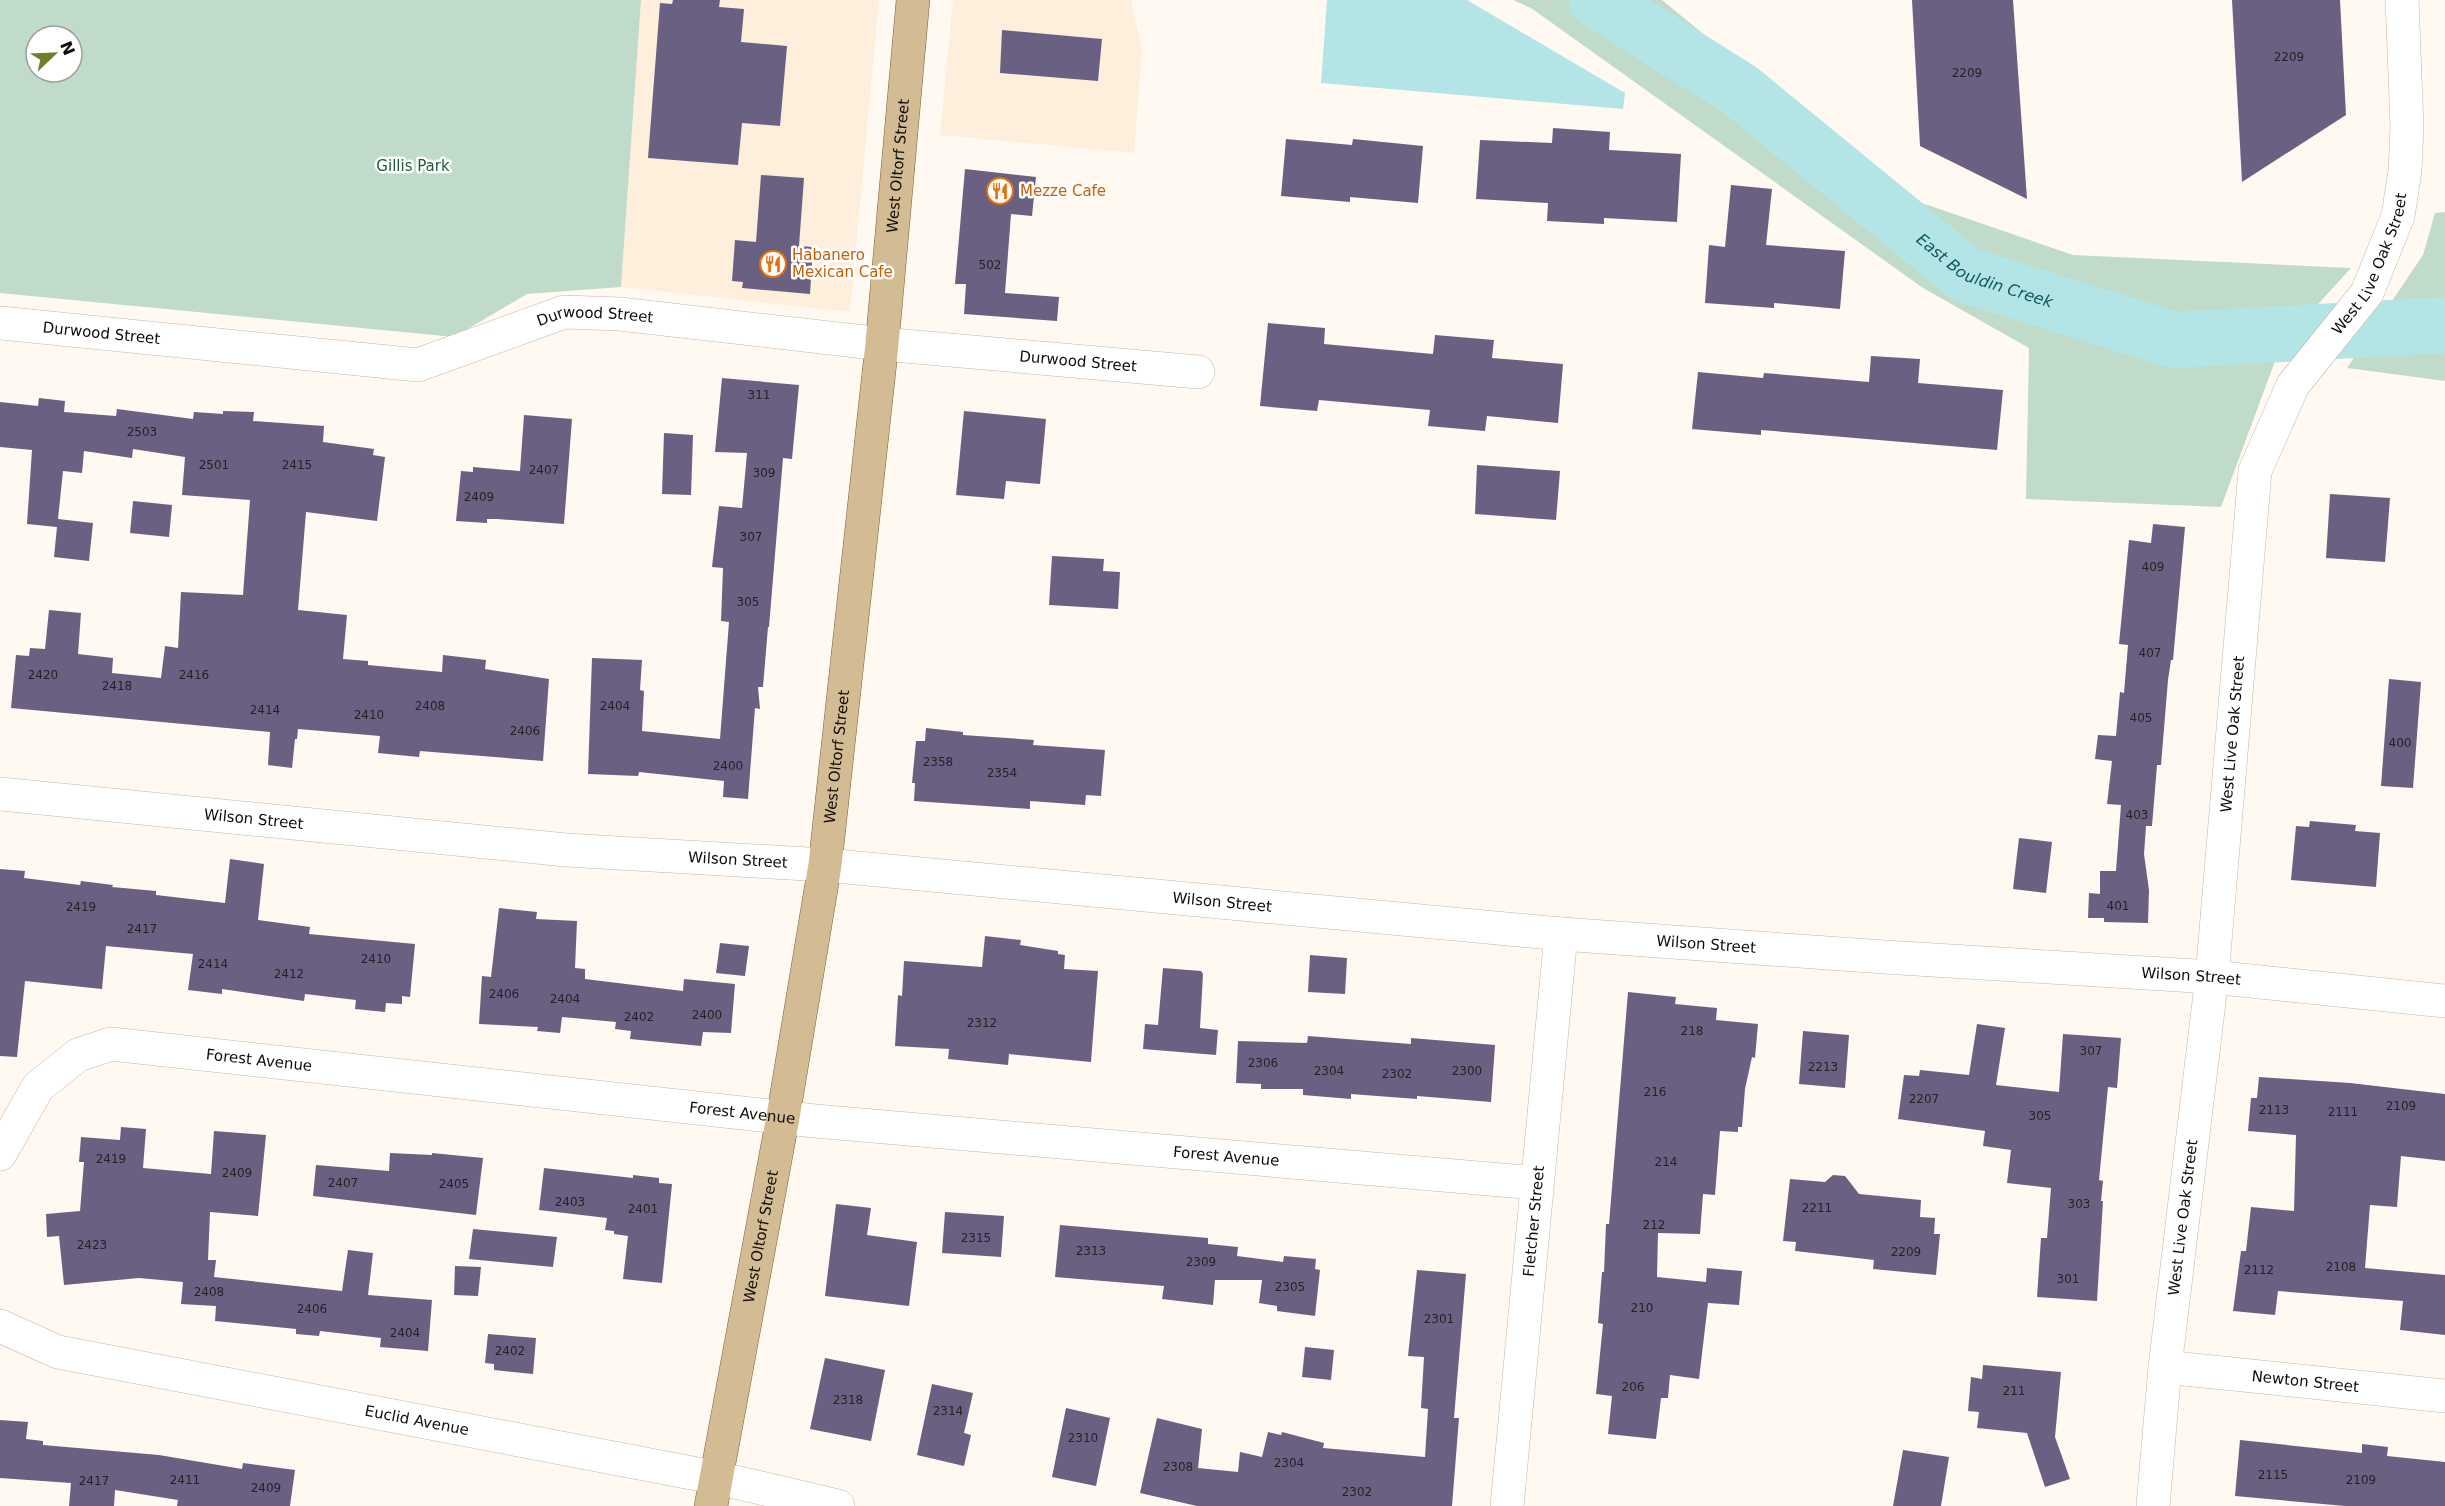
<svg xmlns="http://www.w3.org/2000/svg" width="2445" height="1506" font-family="'DejaVu Sans',sans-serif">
  <rect width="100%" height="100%" fill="#fff9f2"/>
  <g fill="#feefdd">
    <polygon points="641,0 879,0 850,312 621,287"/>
    <polygon points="953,0 1131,0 1142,49 1134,153 940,135"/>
  </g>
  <g fill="#c0dbca" fill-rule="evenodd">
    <path d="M 0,0 L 641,0 L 621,287 L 527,294 L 454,337 L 0,293 ZM 36,36 L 72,36 L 72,72 L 36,72 Z"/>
    <polygon points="1513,0 1662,0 1861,163 1919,202 2073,255 2351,268 2281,345 2221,507 2026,499 2029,348 1923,288 1531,8"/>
    <polygon points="2445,212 2445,381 2347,368 2423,255 2435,213"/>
  </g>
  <polygon fill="#b3e5e7" points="1327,0 1467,0 1625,93 1623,109 1321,83"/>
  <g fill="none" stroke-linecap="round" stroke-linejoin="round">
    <path stroke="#b3e5e7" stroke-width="56" id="s1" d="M 1597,0 L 1740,90 L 1966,275 L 2174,340 L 2445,325"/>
  </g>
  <g fill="#6a6182">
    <polygon points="673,0 720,0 719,7 744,9 741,42 787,46 780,126 742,123 738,165 648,158 660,3 672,4"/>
    <polygon points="1912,0 2013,0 2027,199 1920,146"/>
    <polygon points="2232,0 2340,0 2346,115 2242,182"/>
    <polygon points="1002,30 1102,39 1098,81 1000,73"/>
    <polygon points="1553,128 1610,132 1609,150 1681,154 1677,222 1604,218 1604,224 1547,221 1548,203 1476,199 1480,140 1552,143"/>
    <polygon points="1286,139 1352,145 1353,139 1423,146 1418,203 1350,197 1350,202 1281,196"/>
    <polygon points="965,169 1036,177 1032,216 1011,214 1005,293 1059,297 1057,321 964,314 966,284 955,284"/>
    <polygon points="761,175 804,178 799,246 813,247 810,294 742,288 743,282 732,281 735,240 756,242"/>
    <polygon points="1731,185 1772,189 1766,245 1845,251 1840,309 1774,303 1774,308 1705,303 1709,245 1725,247"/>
    <polygon points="1268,323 1325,328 1324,344 1433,354 1435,335 1494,340 1492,358 1563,364 1558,423 1487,416 1485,431 1428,426 1430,410 1319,400 1317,411 1260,406"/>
    <polygon points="1871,356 1920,359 1918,383 2003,390 1997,450 1761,430 1761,435 1692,429 1698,372 1763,378 1764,373 1869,382"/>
    <polygon points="722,378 799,385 792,459 783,458 769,627 768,627 763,687 758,687 760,709 755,708 748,799 723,797 724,781 639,772 638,776 588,774 592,658 642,660 640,690 644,691 642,731 720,739 729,622 721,621 723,568 712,567 719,506 742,508 747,453 715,452"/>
    <polygon points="39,398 65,401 64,412 116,416 117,409 193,419 194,412 223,414 223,411 254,412 253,421 324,426 323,442 374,449 373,455 385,457 377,521 306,512 298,610 347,615 343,659 368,661 368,665 442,672 443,655 486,660 485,669 549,679 543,761 420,751 419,757 378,753 380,736 298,729 297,739 295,739 292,768 268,765 270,732 11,708 16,655 29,656 30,648 45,649 49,610 81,613 78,654 113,658 112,673 161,678 165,646 178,648 181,592 243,595 250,500 182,495 185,457 133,449 132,458 84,451 82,473 63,471 58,519 93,523 89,561 54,557 57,527 27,524 32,450 0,447 0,402 38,406"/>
    <polygon points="964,411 1046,419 1040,484 1006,481 1004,499 956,495"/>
    <polygon points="524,415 572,419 564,524 497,519 487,519 487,523 456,521 461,471 473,472 473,467 520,471"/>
    <polygon points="664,433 693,435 691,495 662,494"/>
    <polygon points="1477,465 1560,471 1556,520 1475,514"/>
    <polygon points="2330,494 2390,498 2385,562 2326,558"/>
    <polygon points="133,501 172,505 169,537 130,533"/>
    <polygon points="2153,524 2185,527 2173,660 2171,660 2168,680 2161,765 2157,765 2152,826 2146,826 2144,854 2149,890 2148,923 2104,922 2104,918 2088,918 2089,893 2100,894 2100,871 2116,871 2121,805 2107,804 2112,761 2095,759 2098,735 2116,736 2120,692 2124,693 2128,645 2119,644 2129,540 2151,543"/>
    <polygon points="1052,556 1104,559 1103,571 1120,572 1118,609 1049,605"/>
    <polygon points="2389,679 2421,682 2413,788 2381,786"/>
    <polygon points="926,728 963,732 963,735 1034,740 1033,745 1105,750 1101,796 1086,795 1085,805 1030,801 1030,809 914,801 915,783 912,783 916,741 925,741"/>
    <polygon points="2310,821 2356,825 2355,831 2380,833 2376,887 2291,880 2296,826 2309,827"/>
    <polygon points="2019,838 2052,842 2046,893 2013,889"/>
    <polygon points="230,859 264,864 258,920 310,927 309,934 415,944 410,997 402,996 402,1004 386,1003 385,1012 355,1009 356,1000 305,994 304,1001 222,989 222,994 188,990 193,954 106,946 102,989 25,981 17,1057 0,1056 0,869 25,871 24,878 80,885 81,881 113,885 112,887 156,891 156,895 225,903"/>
    <polygon points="499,908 537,912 536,919 577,921 575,968 585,969 585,979 683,991 684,979 735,984 731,1033 703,1032 701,1046 630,1039 631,1031 615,1029 616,1022 562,1017 560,1033 537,1031 538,1027 479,1024 482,976 491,977"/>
    <polygon points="985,936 1021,940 1020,945 1058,951 1058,954 1065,955 1064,969 1098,971 1091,1062 1009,1054 1008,1065 948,1059 949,1049 895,1046 898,995 902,996 904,961 982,967"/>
    <polygon points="720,943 749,946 745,976 716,973"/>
    <polygon points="1310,955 1347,958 1345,994 1308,992"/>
    <polygon points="1163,968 1201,971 1203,974 1200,1028 1218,1030 1216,1055 1143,1049 1145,1024 1158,1025"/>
    <polygon points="1628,992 1676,997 1675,1004 1717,1008 1716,1020 1758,1024 1755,1058 1752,1057 1745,1089 1742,1127 1738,1127 1738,1132 1720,1131 1715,1195 1703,1194 1700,1234 1658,1233 1657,1277 1706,1282 1707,1268 1742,1271 1739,1305 1708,1303 1699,1379 1670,1375 1668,1398 1661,1398 1656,1439 1608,1434 1612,1396 1596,1394 1603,1324 1598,1323 1602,1272 1604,1272 1606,1224 1609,1224"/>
    <polygon points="1977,1024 2005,1028 1996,1085 2059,1092 2063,1034 2121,1038 2117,1088 2108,1087 2099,1180 2103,1181 2101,1201 2103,1201 2097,1301 2037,1297 2041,1238 2047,1238 2051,1188 2007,1183 2011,1150 1983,1146 1985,1131 1898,1119 1904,1075 1919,1076 1920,1070 1969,1075"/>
    <polygon points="1803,1031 1849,1035 1845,1088 1799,1084"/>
    <polygon points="1308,1036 1411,1044 1411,1038 1495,1045 1491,1102 1417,1096 1417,1099 1351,1094 1351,1099 1303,1095 1303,1089 1261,1089 1261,1084 1236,1083 1238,1041 1307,1043"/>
    <polygon points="2259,1077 2350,1083 2445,1094 2445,1161 2401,1156 2397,1207 2370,1205 2365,1268 2445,1275 2445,1335 2400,1330 2403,1301 2278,1291 2275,1315 2233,1311 2241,1251 2246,1251 2251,1207 2294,1211 2296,1135 2248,1131 2251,1098 2257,1098"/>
    <polygon points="121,1127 146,1129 143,1168 211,1174 214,1131 266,1135 258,1216 210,1212 208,1260 216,1260 214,1277 342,1291 348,1250 373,1253 368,1295 432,1300 428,1351 380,1347 381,1338 320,1331 319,1336 296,1334 296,1329 215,1321 216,1306 181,1304 183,1282 139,1278 64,1285 59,1236 47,1237 46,1214 80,1211 84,1162 79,1162 81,1137 120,1140"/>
    <polygon points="390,1153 432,1155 432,1153 483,1158 476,1215 313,1196 316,1165 389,1171"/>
    <polygon points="544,1168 633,1178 633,1175 659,1178 659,1183 672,1184 662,1283 623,1279 628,1236 614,1234 614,1231 605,1230 607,1218 539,1210"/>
    <polygon points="1833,1175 1845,1176 1859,1194 1921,1200 1920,1217 1935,1218 1934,1234 1940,1234 1936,1275 1873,1269 1874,1260 1795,1251 1796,1242 1783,1241 1790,1179 1825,1182"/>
    <polygon points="836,1204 871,1208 867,1235 917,1242 909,1306 825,1296"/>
    <polygon points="945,1212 1004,1216 1001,1257 942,1253"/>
    <polygon points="1060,1225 1208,1238 1208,1244 1238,1247 1237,1256 1283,1262 1284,1256 1316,1259 1315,1269 1320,1270 1315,1316 1277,1311 1277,1306 1259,1303 1262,1280 1215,1280 1213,1305 1162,1299 1164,1286 1055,1277"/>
    <polygon points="473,1229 557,1237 553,1267 469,1259"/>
    <polygon points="455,1266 481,1267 478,1296 454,1295"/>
    <polygon points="1417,1270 1466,1274 1454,1418 1459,1418 1452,1506 1197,1506 1140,1493 1157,1418 1202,1429 1198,1468 1238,1472 1240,1452 1262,1457 1268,1432 1281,1435 1282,1432 1324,1443 1323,1448 1425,1457 1428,1409 1421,1408 1424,1357 1408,1356"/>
    <polygon points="488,1334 536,1338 533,1374 494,1370 494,1364 485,1363"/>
    <polygon points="1305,1347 1334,1350 1331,1380 1302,1377"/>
    <polygon points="825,1358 885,1370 871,1441 810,1429"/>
    <polygon points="1983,1365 2061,1372 2055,1437 2070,1479 2045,1487 2027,1433 1977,1428 1979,1412 1968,1411 1971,1377 1982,1379"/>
    <polygon points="932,1384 973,1393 964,1433 971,1435 964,1466 917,1455"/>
    <polygon points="1066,1408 1110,1418 1096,1486 1052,1477"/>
    <polygon points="0,1420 28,1422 26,1439 43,1441 43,1445 159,1455 242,1469 243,1463 295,1470 290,1506 177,1506 178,1500 115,1490 114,1506 69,1506 71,1483 0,1478"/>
    <polygon points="2240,1440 2362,1453 2362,1444 2388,1447 2387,1456 2445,1462 2445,1506 2345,1506 2235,1496"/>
    <polygon points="1903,1450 1949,1457 1941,1506 1893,1506"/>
  </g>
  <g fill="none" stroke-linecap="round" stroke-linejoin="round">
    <defs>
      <g id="minor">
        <path id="s2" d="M 0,323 L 418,365 L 564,312 L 620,314 L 882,344 L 1198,372"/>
        <path id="s3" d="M 0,794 L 566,850 L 825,865 L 1561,934 L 1884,957 L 2212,977 L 2445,1001"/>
        <path id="s4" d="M 0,1154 L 38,1087 L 78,1055 L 111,1044 L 815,1121 L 1536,1183"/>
        <path id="s5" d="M 0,1326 L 58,1352 L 718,1478 L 838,1506"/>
        <path id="s6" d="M 2165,1367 L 2445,1396"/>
        <path id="s7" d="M 1507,1506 L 1561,934"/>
        <path id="s8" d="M 2153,1506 L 2165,1367 L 2212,977 L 2255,471 L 2293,385 L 2367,293 L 2398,216 L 2405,171 L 2407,127 L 2402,0"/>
      </g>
      <g id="major">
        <path id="s9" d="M 711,1506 L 783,1117 L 825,865 L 882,344 L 913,0"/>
      </g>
    </defs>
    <use href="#minor" stroke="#c3b6a6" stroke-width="34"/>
    <use href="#major" stroke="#7b6034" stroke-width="34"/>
    <use href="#minor" stroke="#fff" stroke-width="33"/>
    <use href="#major" stroke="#d3bb94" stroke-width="33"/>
  </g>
  <defs>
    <symbol id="restaurant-ring" viewBox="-11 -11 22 22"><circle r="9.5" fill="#fff" stroke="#e8710a" stroke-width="1.5"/><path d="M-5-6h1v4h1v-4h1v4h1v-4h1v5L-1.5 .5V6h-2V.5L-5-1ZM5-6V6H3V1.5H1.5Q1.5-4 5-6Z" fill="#e8710a"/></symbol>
  </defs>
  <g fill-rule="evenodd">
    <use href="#restaurant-ring" x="985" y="176" width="30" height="30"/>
    <use href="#restaurant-ring" x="758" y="249" width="30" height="30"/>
  </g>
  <g text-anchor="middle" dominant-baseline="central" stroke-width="5" stroke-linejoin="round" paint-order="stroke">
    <g font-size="12" fill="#262126">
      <text x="2289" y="57">2209</text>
      <text x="1967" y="73">2209</text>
      <text x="990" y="265">502</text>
      <text x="759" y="395">311</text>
      <text x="142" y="432">2503</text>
      <text x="214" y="465">2501</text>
      <text x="297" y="465">2415</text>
      <text x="544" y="470">2407</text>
      <text x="764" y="473">309</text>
      <text x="479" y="497">2409</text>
      <text x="751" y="537">307</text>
      <text x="2153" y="567">409</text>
      <text x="748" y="602">305</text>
      <text x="2150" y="653">407</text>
      <text x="43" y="675">2420</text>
      <text x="194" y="675">2416</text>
      <text x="117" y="686">2418</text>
      <text x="430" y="706">2408</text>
      <text x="615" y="706">2404</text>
      <text x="265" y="710">2414</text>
      <text x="369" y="715">2410</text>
      <text x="2141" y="718">405</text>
      <text x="525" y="731">2406</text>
      <text x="2400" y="743">400</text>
      <text x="938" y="762">2358</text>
      <text x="728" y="766">2400</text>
      <text x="1002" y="773">2354</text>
      <text x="2137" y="815">403</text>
      <text x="2118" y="906">401</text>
      <text x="81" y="907">2419</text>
      <text x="142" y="929">2417</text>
      <text x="376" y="959">2410</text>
      <text x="213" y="964">2414</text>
      <text x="289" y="974">2412</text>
      <text x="504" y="994">2406</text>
      <text x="565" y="999">2404</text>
      <text x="707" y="1015">2400</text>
      <text x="639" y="1017">2402</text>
      <text x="982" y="1023">2312</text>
      <text x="1692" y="1031">218</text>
      <text x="2091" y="1051">307</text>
      <text x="1263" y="1063">2306</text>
      <text x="1823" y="1067">2213</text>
      <text x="1329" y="1071">2304</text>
      <text x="1467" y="1071">2300</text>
      <text x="1397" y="1074">2302</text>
      <text x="1655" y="1092">216</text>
      <text x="1924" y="1099">2207</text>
      <text x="2401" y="1106">2109</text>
      <text x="2274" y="1110">2113</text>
      <text x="2343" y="1112">2111</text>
      <text x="2040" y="1116">305</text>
      <text x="111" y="1159">2419</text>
      <text x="1666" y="1162">214</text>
      <text x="237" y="1173">2409</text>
      <text x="343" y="1183">2407</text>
      <text x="454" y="1184">2405</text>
      <text x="570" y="1202">2403</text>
      <text x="2079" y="1204">303</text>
      <text x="1817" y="1208">2211</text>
      <text x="643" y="1209">2401</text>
      <text x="1654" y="1225">212</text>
      <text x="976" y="1238">2315</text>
      <text x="92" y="1245">2423</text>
      <text x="1091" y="1251">2313</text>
      <text x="1906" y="1252">2209</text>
      <text x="1201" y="1262">2309</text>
      <text x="2341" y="1267">2108</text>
      <text x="2259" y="1270">2112</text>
      <text x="2068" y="1279">301</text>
      <text x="1290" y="1287">2305</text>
      <text x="209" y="1292">2408</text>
      <text x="1642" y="1308">210</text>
      <text x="312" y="1309">2406</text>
      <text x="1439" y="1319">2301</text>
      <text x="405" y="1333">2404</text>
      <text x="510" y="1351">2402</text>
      <text x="1633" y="1387">206</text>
      <text x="2014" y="1391">211</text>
      <text x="848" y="1400">2318</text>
      <text x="948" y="1411">2314</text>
      <text x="1083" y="1438">2310</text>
      <text x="1289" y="1463">2304</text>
      <text x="1178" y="1467">2308</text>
      <text x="2273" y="1475">2115</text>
      <text x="185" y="1480">2411</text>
      <text x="2361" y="1480">2109</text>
      <text x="94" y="1481">2417</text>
      <text x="266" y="1488">2409</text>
      <text x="1357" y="1492">2302</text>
    </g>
    <g font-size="15" fill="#1a593a" stroke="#fff">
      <text x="413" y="166">Gillis Park</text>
    </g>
    <g font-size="15" fill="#100c07" stroke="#fff">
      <text stroke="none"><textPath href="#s9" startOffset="1354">West Oltorf Street</textPath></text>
      <text stroke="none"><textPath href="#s8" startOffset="1280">West Live Oak Street</textPath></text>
      <text stroke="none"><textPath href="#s2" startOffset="606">Durwood Street</textPath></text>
      <text stroke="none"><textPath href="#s2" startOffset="102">Durwood Street</textPath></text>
      <text stroke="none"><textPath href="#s2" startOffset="1092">Durwood Street</textPath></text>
      <text stroke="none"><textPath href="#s8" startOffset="776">West Live Oak Street</textPath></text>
      <text stroke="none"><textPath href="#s9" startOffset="760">West Oltorf Street</textPath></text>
      <text stroke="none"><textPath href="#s3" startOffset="255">Wilson Street</textPath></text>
      <text stroke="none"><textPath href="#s3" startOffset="741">Wilson Street</textPath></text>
      <text stroke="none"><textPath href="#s3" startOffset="1227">Wilson Street</textPath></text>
      <text stroke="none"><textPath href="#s3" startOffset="1713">Wilson Street</textPath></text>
      <text stroke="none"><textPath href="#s3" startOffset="2199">Wilson Street</textPath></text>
      <text stroke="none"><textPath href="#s4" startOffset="312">Forest Avenue</textPath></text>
      <text stroke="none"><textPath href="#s4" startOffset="798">Forest Avenue</textPath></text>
      <text stroke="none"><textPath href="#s4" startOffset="1284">Forest Avenue</textPath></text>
      <text stroke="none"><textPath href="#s8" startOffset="290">West Live Oak Street</textPath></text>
      <text stroke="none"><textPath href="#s7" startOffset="286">Fletcher Street</textPath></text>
      <text stroke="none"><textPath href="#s9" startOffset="274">West Oltorf Street</textPath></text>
      <text stroke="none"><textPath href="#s6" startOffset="141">Newton Street</textPath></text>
      <text stroke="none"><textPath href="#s5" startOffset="429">Euclid Avenue</textPath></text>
    </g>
    <g font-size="15" fill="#c56008" stroke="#fff" text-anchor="start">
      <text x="1020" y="191">Mezze Cafe</text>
      <text x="792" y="255">Habanero<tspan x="792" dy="17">Mexican Cafe</tspan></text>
    </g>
    <g font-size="16" font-style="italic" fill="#10575a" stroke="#fff">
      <text stroke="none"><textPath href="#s1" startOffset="476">East Bouldin Creek</textPath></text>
    </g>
  </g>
  <g transform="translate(54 54) rotate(67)"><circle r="28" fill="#ffffff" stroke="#9f9e9c" stroke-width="1.5"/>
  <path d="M0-4.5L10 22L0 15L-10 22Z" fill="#6d7e2d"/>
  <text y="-9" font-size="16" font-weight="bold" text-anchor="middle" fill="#100c07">N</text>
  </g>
</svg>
